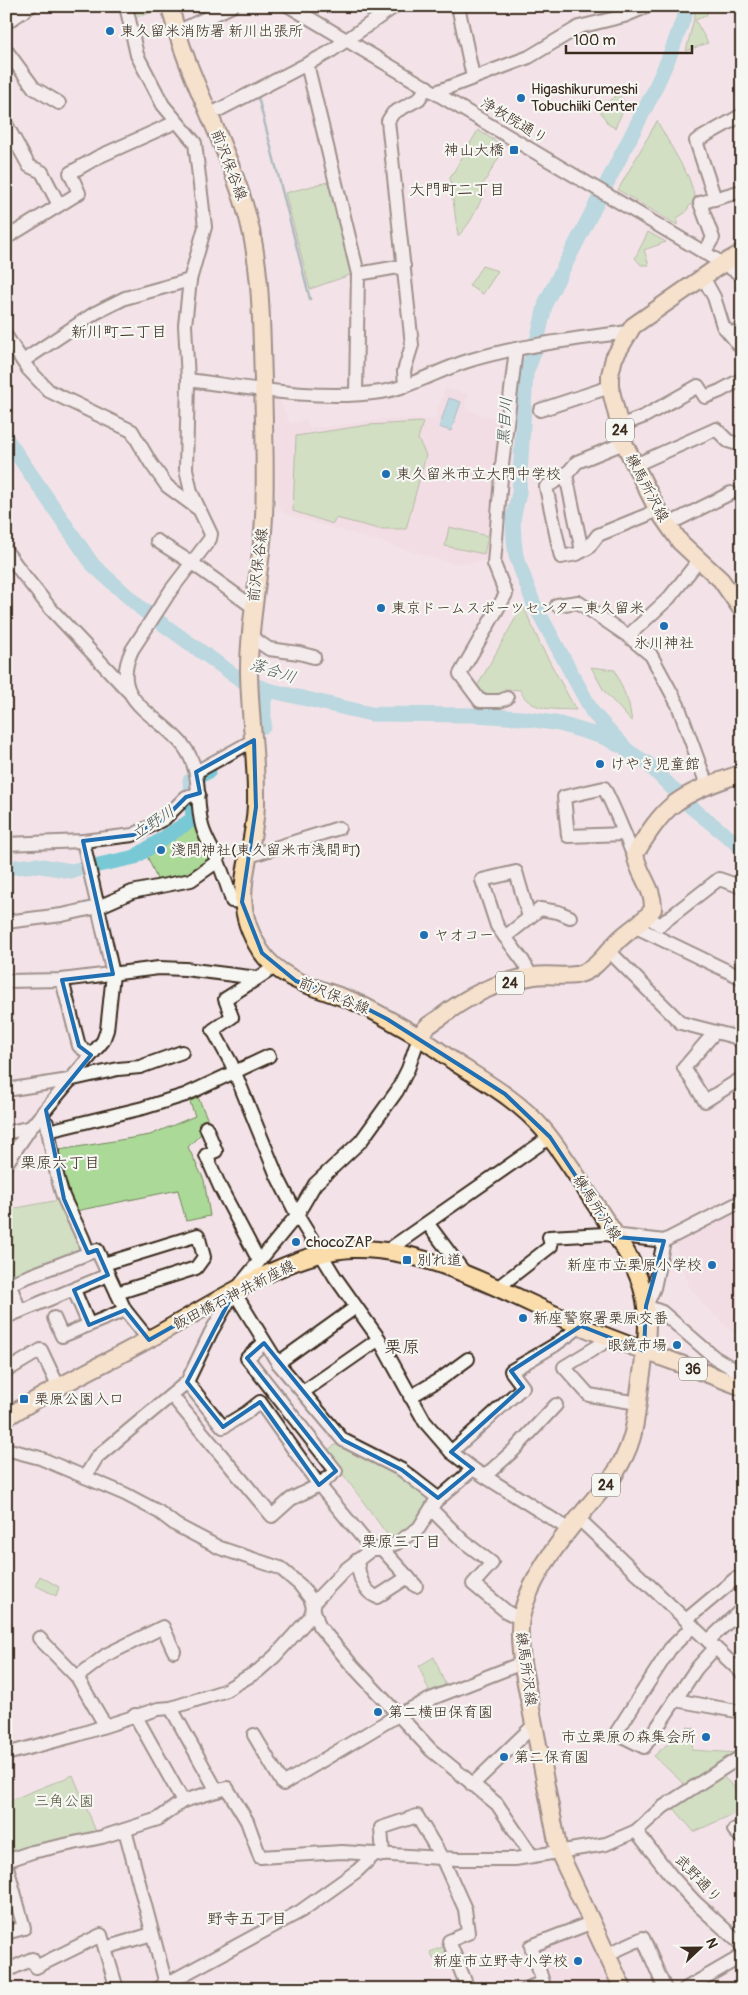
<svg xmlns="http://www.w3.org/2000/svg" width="748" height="1995" font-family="Pangolin,'Klee One',sans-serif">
  <rect width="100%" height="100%" fill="#f3e3e8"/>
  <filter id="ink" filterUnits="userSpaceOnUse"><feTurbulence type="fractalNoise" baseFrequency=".02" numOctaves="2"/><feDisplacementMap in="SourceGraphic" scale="10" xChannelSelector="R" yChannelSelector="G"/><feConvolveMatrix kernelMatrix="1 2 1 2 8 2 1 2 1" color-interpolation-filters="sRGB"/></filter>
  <g filter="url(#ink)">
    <g fill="#f1d6e1">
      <polygon points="445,388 469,394 465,409 500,419 489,560 469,564 451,563 284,514 277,506 275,398 279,398 290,423 306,419 309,427 323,427 382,419 434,419"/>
      <polygon points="742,1208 742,1329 734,1334 702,1304 689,1286 674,1243"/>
      <polygon points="594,1923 623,1989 529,1989 547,1976 547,1968 538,1944"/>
    </g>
    <g fill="#abd998" stroke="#73825b">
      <polygon points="132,6 163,6 163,9 133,18"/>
      <polygon points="697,6 709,6 706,16 695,20 708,43 686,51"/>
      <polygon points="618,94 626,104 615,128 608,124 599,109"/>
      <polygon points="657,121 689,178 697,203 690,205 685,213 677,218 677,225 618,190"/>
      <path d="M 478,130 L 505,147 L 481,188 L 485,192 C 477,208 471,224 458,236 L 450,178 Z"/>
      <polygon points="335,180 356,273 310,289 285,193"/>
      <polygon points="648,232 666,242 644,250 649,265 641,265 635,258"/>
      <polygon points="482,266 498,271 483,294 469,286"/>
      <polygon points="423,422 418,439 426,455 406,529 379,529 336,518 333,524 293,511 296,436 368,425"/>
      <polygon points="449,527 488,536 484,554 445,546"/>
      <path d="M 523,605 L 540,644 L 576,710 C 556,709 529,712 520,690 L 504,689 L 498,697 L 481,697 L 475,690 Z"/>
      <polygon points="591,667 615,670 629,704 632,722 604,691"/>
      <polygon points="198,818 212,858 188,875 159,884 146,853"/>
      <polygon points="195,1090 210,1125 188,1147 204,1180 210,1216 186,1221 178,1190 71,1212 88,1253 6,1285 6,1210 64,1199 53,1151 150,1135 195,1116 187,1094"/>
      <polygon points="340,1442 401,1471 436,1499 425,1517 392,1541 326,1451"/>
      <polygon points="40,1576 59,1587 56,1596 35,1585"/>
      <polygon points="434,1657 447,1689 431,1696 419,1666"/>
      <polygon points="687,1727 694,1728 692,1750 738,1753 687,1787 654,1756"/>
      <polygon points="720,1774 742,1794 742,1810 694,1832 672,1806"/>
      <polygon points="73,1775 97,1834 6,1857 6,1802"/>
      <polygon points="447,1945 452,1956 435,1961 430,1952"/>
    </g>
    <polygon fill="#79c8d5" stroke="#60898c" points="449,398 461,402 451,431 439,427"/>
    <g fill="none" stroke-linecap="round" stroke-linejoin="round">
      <polyline stroke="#60898c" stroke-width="2.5" points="258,97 310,299"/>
      <g stroke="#79c8d5" stroke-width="15">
        <polyline points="688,6 670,55 652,95 546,302 535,350 526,373 519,493 513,519 514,540 516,556 533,602 593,713 628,751 647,763 691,807 742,848"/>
        <polyline points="6,438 93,565 143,610 241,680 268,690 371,714 475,715 522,718 560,724 606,738 618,745"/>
        <polyline points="264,726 264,701 268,690"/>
        <polyline points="6,868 36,865 71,871 135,857 193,819 190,781 209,771"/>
      </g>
      <defs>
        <g id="minor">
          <path d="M 126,6 L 137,55 L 163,105 L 195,143 L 205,227 L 190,280 L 185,325 L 188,380 L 186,469 L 191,492 L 211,534 L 210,539 L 171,590 L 132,650 C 107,703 161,714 185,748 C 203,774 195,799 202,826 C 205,838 213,850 218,861 C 223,874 228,887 232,901 L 242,902"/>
          <polyline points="289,6 742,275"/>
          <polyline points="458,6 473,77"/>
          <polyline points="6,23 31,6"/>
          <polyline points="177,32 232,6"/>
          <polyline points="6,50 34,88 59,103"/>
          <polyline points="307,64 358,274 356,394"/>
          <polyline points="436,92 529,57 579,27 624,16 648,6"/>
          <polyline points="209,115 328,53 395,6"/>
          <polyline points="6,124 29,166 42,172 59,205"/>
          <polyline points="715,199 696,141 742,115"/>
          <polyline points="6,238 79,193 70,173 98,157 176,122"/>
          <polyline points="704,253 713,238 700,203 742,191"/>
          <polyline points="358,274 404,266"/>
          <polyline points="703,277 714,297 723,326 730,334"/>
          <polyline points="742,329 730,334 742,349"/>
          <polyline points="6,336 28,369 49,391 132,431 150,462 167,486 197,508"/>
          <polyline points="23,361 95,313 125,298 190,280"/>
          <path d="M 188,380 C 249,388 320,401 381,392 C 412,387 440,369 471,360 C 522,345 575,339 628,332"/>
          <polyline points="405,386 404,371 412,345 388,121 393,113 419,99 427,87"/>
          <polyline points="540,410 610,387"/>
          <polyline points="619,426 645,416 698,386 705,397 720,391 742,379"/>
          <polyline points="624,443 577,462 566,475 546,487 561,557 577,554 588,548 598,535 647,515 657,509"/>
          <polyline points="635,465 716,429 728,441 738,444"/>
          <polyline points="566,475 582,551"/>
          <polyline points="667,525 731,493"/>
          <polyline points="157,541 192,563 253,607"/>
          <polyline points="6,551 22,573 50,608 128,691"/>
          <polyline points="557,605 578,602 628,636 651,655 678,705 707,785"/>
          <polyline points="250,636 269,649 299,653 314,657"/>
          <polyline points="628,636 669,598 700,559"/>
          <polyline points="507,698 500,701 480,701 460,674 506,594 494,564 502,465 516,349"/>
          <polyline points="196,772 254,740"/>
          <path d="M 625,834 L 568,836 L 564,797 L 604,788 C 615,809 623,830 632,852 L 635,854"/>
          <polyline points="6,844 83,841 133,835 164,819 186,797 199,794"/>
          <polyline points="249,856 339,828"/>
          <polyline points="529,917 516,872 482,880 497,926 523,961 531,976"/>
          <polyline points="648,917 660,925 719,879 742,887"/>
          <polyline points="6,922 62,915 98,907 132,892 191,880 218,861"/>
          <polyline points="636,927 742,978"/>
          <polyline points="505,937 540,909 558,912 570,917"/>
          <polyline points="609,951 681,1023 735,1037 742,1043"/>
          <polyline points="258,978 225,999 232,1017 213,1030 231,1063 277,1176 297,1215 335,1277 379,1339 425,1422 451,1452 473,1469 570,1530"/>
          <polyline points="62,980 79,1046 91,1055"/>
          <polyline points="6,981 62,980 159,968 185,969 258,978 275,967"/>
          <polyline points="715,1032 684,1068 705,1101 742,1078"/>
          <polyline points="6,1090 69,1080 118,1069 140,1067 182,1052"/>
          <path d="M 47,1123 C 51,1147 55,1173 63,1196 C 71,1216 83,1233 88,1253"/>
          <polyline points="206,1127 216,1151 206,1155 220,1187 259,1261"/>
          <polyline points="48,1131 143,1108 185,1095 269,1056"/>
          <polyline points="6,1133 31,1127"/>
          <polyline points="6,1164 31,1127 103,1041 107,1030 113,974 83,841"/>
          <polyline points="742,1201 664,1241 654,1288 646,1306 662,1312 714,1357 742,1374"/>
          <polyline points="428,1224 467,1276"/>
          <polyline points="388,1250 550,1137"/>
          <polyline points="104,1264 198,1235 204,1257 196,1268 117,1293"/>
          <polyline points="9,1283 20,1311"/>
          <polyline points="6,1285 97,1250 125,1310 149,1340"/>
          <polyline points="497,1288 551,1246 549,1237 605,1234 664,1241"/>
          <polyline points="74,1290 89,1325"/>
          <polyline points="234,1292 278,1363 343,1440 402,1470 438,1498"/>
          <polyline points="6,1317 108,1275"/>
          <polyline points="54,1318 62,1336 125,1310"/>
          <polyline points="610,1339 564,1367 589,1395 638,1403"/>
          <polyline points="278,1363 356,1307"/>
          <polyline points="6,1371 41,1350 58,1386"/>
          <polyline points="187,1382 223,1427 246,1413 260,1402 319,1485 372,1549"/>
          <polyline points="303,1392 379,1339"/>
          <polyline points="172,1396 272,1516 291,1499 319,1485 336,1471 247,1358 264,1343"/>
          <polyline points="410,1397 442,1378 468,1359"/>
          <polyline points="6,1449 40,1458 85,1477 125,1494 159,1512 176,1525 220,1548 280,1568 300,1585 310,1598 319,1626 350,1663 431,1750 497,1804 532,1856"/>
          <polyline points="451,1452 523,1387 511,1371 555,1345 581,1326"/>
          <polyline points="485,1476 514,1450 556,1405"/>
          <polyline points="85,1477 97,1457 187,1382 211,1332 234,1292 297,1215 315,1184 361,1141 397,1091 408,1069 419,1037"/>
          <polyline points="431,1509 463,1541 492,1563 473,1584 507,1612 521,1619"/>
          <polyline points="579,1519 742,1673"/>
          <polyline points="382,1549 416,1586"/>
          <path d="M 357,1560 C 359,1575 362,1591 377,1597 L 408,1577"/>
          <polyline points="686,1620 735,1579 742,1587"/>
          <polyline points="693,1626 670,1649 616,1733 644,1747 696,1669 715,1648"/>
          <polyline points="39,1638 77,1677 105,1725"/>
          <polyline points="708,1641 742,1609"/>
          <polyline points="77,1677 106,1655 163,1627 174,1651"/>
          <polyline points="675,1700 742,1712"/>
          <polyline points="171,1708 217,1791"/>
          <polyline points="135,1715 183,1801"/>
          <polyline points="254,1735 283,1784 398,1715 433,1698 522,1663"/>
          <polyline points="6,1754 77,1735 158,1709 171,1708 224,1691 258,1671 275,1656 310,1617 316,1600 345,1570 372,1549 382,1549 397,1543 419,1528 435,1502 473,1469"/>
          <polyline points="472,1785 534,1725"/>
          <polyline points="742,1826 734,1830 742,1838"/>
          <polyline points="125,1830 166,1984"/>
          <polyline points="636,1831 672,1877 695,1902 742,1945"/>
          <polyline points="383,1855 381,1828 417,1816 442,1858 465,1909 468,1933 449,1941 468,1989"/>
          <polyline points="6,1861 32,1852 102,1837 158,1819 183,1801 227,1788 247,1821 260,1857 342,1852 458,1859 515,1859 606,1844 636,1831 663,1807 742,1756"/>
          <polyline points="6,1863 24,1928 6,1933"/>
          <polyline points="105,1948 152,1934"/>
          <polyline points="608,1954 643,1938 665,1989"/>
          <polyline points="6,1971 32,1959 36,1967 101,1935 117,1989"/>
          <polyline points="157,1989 301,1911 357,1871 375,1854"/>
          <polyline points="526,1989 543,1982 531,1946 593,1922"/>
          <polyline points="685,1989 742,1956"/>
        </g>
        <g id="major">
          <path d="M 170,6 C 186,75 224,137 244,204 C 262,261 261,322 263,381 C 264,426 266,471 264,516 C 262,567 249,616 249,668 C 249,713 257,758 256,803 C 255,860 225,895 260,950 C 281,983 322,988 355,1002 C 375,1011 395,1023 414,1034 C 429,1043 442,1053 456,1063 C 487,1083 519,1101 543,1129 C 565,1155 582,1185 601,1213 C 618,1239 637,1264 644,1295 C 651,1325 644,1357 640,1387 C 635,1424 635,1443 614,1475 C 581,1516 532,1566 521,1618 C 518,1633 521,1648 522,1663 L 559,1852 L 623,1989"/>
          <polyline points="742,253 722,264 633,326 614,358 610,375 610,387 624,443 657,509 680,542 721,580 742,610"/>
          <path d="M 419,1037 C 425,1026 431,1024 441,1017 C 467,996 500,981 534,976 C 548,974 562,977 576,975 C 597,971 607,950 622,937 C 633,927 645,921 653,909 C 654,888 638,874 635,854 C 645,838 659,815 674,804 C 694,789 718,782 742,773"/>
          <path d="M 6,1418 C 53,1387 103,1365 151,1338 C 209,1307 286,1252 352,1249 C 430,1246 513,1298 583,1327 C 635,1349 689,1366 742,1387"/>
        </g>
      </defs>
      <use href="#minor" stroke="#3b2a1e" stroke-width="16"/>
      <use href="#major" stroke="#3b2a1e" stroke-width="20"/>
      <use href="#minor" stroke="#f6f6f2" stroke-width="12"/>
      <use href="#major" stroke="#fbddab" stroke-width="16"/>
    </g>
  </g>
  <path d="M0 0H748V1995H0ZM 254,740 L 256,807 L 242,902 L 262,953 L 296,981 L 354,1002 L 387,1019 L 505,1094 L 550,1137 L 616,1237 L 664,1241 L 646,1306 L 644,1351 L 581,1326 L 511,1371 L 523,1387 L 451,1452 L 473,1469 L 438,1498 L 402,1470 L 343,1440 L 264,1343 L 247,1358 L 336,1471 L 319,1485 L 260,1402 L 223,1427 L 187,1382 L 234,1292 L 149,1340 L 125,1310 L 89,1325 L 74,1290 L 108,1275 L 97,1250 L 88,1253 L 64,1199 L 46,1110 L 91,1055 L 79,1046 L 62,980 L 113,974 L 83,841 L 133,835 L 164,819 L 186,797 L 200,793 L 196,772 Z" fill="#f3e3e8" fill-opacity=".55" fill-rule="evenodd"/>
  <path fill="none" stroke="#1f6fb2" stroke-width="4" stroke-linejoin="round" d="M 254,740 L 256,807 L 242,902 L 262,953 L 296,981 L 354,1002 L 387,1019 L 505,1094 L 550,1137 L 616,1237 L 664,1241 L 646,1306 L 644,1351 L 581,1326 L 511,1371 L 523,1387 L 451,1452 L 473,1469 L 438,1498 L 402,1470 L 343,1440 L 264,1343 L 247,1358 L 336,1471 L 319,1485 L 260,1402 L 223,1427 L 187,1382 L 234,1292 L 149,1340 L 125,1310 L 89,1325 L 74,1290 L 108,1275 L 97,1250 L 88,1253 L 64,1199 L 46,1110 L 91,1055 L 79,1046 L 62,980 L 113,974 L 83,841 L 133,835 L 164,819 L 186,797 L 200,793 L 196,772 Z"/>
  <g fill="#1f6fb2" stroke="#f6f6f2" stroke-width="2">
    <circle cx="110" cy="31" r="5"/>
    <circle cx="521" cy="98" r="5"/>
    <rect x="509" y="145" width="10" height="10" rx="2.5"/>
    <circle cx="386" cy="474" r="5"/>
    <circle cx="381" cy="608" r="5"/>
    <circle cx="664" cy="626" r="5"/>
    <circle cx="600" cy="764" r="5"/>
    <circle cx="161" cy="850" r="5"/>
    <circle cx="424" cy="935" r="5"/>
    <circle cx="296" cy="1242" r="5"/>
    <rect x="402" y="1255" width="10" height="10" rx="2.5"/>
    <circle cx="712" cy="1265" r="5"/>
    <circle cx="523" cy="1318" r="5"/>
    <circle cx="677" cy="1345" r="5"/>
    <rect x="19" y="1394" width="10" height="10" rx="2.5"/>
    <circle cx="378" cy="1712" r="5"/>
    <circle cx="706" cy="1737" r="5"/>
    <circle cx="504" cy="1757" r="5"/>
    <circle cx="578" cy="1961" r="5"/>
  </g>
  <g text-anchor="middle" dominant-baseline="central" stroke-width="4.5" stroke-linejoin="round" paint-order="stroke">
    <g fill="#f6f6f2" stroke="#73675e" stroke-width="1">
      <rect x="606" y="418.5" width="28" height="23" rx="4"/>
      <rect x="496" y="971.5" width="28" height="23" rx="4"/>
      <rect x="679" y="1357.5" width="28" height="23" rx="4"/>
      <rect x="592" y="1473.5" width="28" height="23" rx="4"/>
    </g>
    <g font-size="14" font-weight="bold" fill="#3b2a1e">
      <text x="620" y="430">24</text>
      <text x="510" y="983">24</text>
      <text x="693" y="1369">36</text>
      <text x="606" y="1485">24</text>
    </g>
    <g font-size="15" fill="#3b2a1e" stroke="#f6f6f2" text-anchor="start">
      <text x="120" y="31">東久留米消防署 新川出張所</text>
      <text x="531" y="89">Higashikurumeshi<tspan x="531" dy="17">Tobuchiiki Center</tspan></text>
      <text x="504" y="150" text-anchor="end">神山大橋</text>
      <text x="396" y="474">東久留米市立大門中学校</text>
      <text x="391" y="608">東京ドームスポーツセンター東久留米</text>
      <text x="664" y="643" text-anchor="middle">氷川神社</text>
      <text x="610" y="764">けやき児童館</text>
      <text x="171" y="850">淺間神社(東久留米市浅間町)</text>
      <text x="434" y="935">ヤオコー</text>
      <text x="306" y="1242">chocoZAP</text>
      <text x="417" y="1260">別れ道</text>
      <text x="702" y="1265" text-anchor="end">新座市立栗原小学校</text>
      <text x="533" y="1318">新座警察署栗原交番</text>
      <text x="667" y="1345" text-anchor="end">眼鏡市場</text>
      <text x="34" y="1399">栗原公園入口</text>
      <text x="388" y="1712">第二横田保育園</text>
      <text x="696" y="1737" text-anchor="end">市立栗原の森集会所</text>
      <text x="514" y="1757">第二保育園</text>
      <text x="568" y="1961" text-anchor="end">新座市立野寺小学校</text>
    </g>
    <g font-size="15" fill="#3b2a1e" stroke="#f6f6f2">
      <text transform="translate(514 121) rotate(31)">浄牧院通り</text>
      <text transform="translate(229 165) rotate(69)">前沢保谷線</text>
      <text transform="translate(647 488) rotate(62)">練馬所沢線</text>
      <text transform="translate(258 565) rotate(-83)">前沢保谷線</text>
      <text transform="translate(334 996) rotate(22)">前沢保谷線</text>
      <text transform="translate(597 1208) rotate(57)">練馬所沢線</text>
      <text transform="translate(234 1295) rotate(-27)">飯田橋石神井新座線</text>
      <text transform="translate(526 1669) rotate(82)">練馬所沢線</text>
      <text transform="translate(698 1879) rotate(47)">武野通り</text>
    </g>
    <g font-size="15" fill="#57563c" stroke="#f6f6f2">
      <text x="64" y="1801">三角公園</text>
    </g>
    <g font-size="16" fill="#3b2a1e" stroke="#f6f6f2">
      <text x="457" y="190">大門町二丁目</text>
      <text x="119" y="332">新川町二丁目</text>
      <text x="60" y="1163">栗原六丁目</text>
      <text x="401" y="1542">栗原三丁目</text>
      <text x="247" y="1919">野寺五丁目</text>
    </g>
    <g font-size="16" font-style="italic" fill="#4e5955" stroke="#f6f6f2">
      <text transform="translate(505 421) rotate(-86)">黒目川</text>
      <text transform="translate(273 671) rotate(18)">落合川</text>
      <text transform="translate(153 823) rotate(-33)">立野川</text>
    </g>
    <g font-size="18" fill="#3b2a1e" stroke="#f6f6f2">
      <text x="402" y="1347">栗原</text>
    </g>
  </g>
  <rect width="748" height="1995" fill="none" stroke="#f6f6f2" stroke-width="25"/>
  <rect x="12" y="12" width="723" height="1970" fill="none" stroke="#3b2a1e" stroke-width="2" filter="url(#ink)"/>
  <g transform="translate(700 1948) rotate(68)" stroke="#f6f6f2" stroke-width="4" paint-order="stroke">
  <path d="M0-4L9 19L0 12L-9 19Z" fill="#3b2a1e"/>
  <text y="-8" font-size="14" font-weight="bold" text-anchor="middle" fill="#3b2a1e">N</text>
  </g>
  <path d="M566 45v8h126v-8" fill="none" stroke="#3b2a1e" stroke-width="2.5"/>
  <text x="573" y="45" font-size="15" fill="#3b2a1e" stroke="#f6f6f2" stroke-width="4" paint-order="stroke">100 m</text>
</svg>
